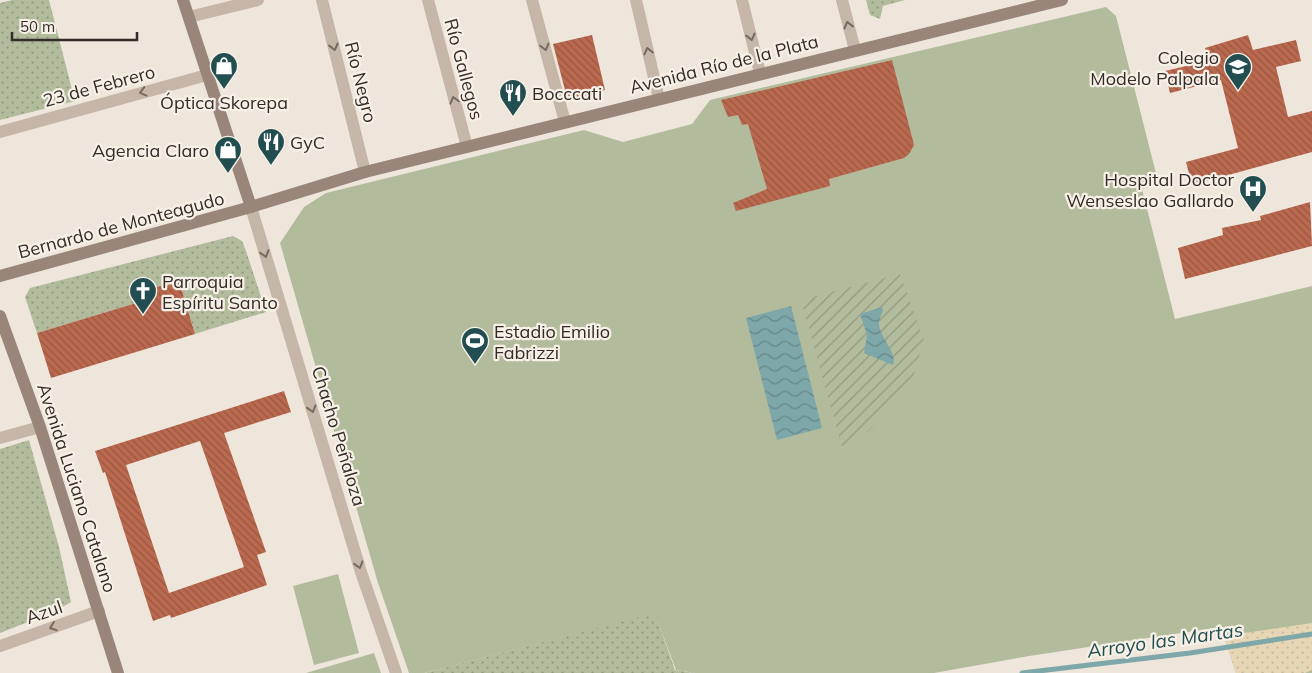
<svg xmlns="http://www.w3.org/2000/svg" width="1312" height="673" font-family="Mulish,sans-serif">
  <defs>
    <pattern id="sand-dots" width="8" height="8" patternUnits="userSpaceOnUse" patternTransform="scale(1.25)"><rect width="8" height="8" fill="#e7d6b5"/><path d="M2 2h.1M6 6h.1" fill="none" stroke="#c7b89c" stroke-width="1.8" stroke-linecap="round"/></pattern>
    <pattern id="park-dots" width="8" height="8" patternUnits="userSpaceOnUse" patternTransform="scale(1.25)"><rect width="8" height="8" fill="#b2bc9d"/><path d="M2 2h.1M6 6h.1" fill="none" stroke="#919980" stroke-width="1.8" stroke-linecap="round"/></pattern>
    <pattern id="garden-furrows" width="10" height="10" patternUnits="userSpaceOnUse" patternTransform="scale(1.25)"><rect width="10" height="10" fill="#b2bc9d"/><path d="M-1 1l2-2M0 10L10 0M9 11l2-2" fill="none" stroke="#919980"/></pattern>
    <pattern id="water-waves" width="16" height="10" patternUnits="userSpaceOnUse" patternTransform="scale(1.25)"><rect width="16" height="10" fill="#7da7a9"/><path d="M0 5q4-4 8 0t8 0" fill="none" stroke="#67888a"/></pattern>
    <pattern id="building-back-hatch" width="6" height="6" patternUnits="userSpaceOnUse" patternTransform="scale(1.25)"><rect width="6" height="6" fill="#ba694f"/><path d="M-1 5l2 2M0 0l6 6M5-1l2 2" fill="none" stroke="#985742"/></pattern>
  </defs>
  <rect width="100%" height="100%" fill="#efe6db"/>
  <g fill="#b2bc9d">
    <polygon points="1106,7 1116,16 1159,185 1142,189 1175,319 1312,286 1312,673 1236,673 1221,627 1029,656 934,673 695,673 676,670 655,614 424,673 409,673 378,583 280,243 304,207 326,193 584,130 623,142 692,124 710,100"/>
    <polygon points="338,574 359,653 314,665 293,586"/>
    <polygon points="374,653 381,673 306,673"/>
  </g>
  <polygon fill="url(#sand-dots)" points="1312,623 1312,670 1305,673 1236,673 1224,636"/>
  <g fill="url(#park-dots)">
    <polygon points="12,0 49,0 75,101 0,120 0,3"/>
    <polygon points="866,0 905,0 883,6 880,19 870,15"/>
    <polygon points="233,236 242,241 246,251 266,312 195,334 179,281 153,288 156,297 37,333 25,297 30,288"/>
    <polygon points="29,440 59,547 71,602 56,611 0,633 0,449"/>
    <polygon points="655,613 675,670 695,673 424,673"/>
  </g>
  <polygon fill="url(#garden-furrows)" points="900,274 924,340 913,378 869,431 842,447 801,300"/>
  <g fill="url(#water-waves)">
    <polygon points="791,306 822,428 777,440 746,318"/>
    <path d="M 882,307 L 883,310 C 882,314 879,319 879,322 C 878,336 898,353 893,365 L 864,353 L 867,335 L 860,314 Z"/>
  </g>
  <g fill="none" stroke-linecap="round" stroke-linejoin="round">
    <polyline stroke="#7da7a9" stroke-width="5" points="1022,673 1190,653 1312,634"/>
  </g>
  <g fill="url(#building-back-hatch)" fill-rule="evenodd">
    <polygon points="592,35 605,90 574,99 566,94 553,44"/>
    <polygon points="1248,35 1253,50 1296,40 1301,61 1276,67 1288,117 1312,111 1312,152 1192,185 1186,162 1238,148 1221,80 1170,93 1165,71 1208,61 1205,48"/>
    <polygon points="892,60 914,145 909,154 904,158 829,179 830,186 736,211 733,203 767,189 748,124 742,125 738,115 728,117 721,100"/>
    <polygon points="1310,202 1312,246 1185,279 1178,248 1223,235 1222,228 1261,220 1260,216"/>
    <polygon points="179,281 195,334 51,378 37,333 156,297 153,288"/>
    <path d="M 284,391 L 291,412 L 224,433 L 266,552 L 257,555 L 267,585 L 171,618 L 170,615 L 153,621 L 105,472 L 103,473 L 95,451 ZM 200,441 L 244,567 L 169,593 L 126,465 Z"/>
  </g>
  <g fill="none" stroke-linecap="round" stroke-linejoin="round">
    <g stroke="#c6b6a8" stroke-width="12">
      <polyline points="322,0 365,172"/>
      <polyline points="428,0 467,147"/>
      <polyline points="532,0 565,122"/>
      <polyline points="636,0 659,99"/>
      <polyline points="742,0 760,73"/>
      <polyline points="842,0 855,50"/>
      <polyline points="189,17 258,0"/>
      <polyline points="0,132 207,75"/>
      <polyline points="251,207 361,572 396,673"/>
      <polyline points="0,438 40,427"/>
      <polyline points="0,646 99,611"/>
    </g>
    <g stroke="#99857a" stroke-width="12">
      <polyline points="183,0 251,207"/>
      <polyline points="0,276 251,207 365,172 1062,0"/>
      <polyline points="0,316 40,427 118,673"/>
    </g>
  </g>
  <defs><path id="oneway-chevron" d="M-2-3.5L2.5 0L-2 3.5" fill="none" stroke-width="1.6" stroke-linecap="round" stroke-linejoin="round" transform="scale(1.25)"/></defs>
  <g stroke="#756a62">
    <use href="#oneway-chevron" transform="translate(848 25) rotate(-104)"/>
    <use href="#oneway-chevron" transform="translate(751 37) rotate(76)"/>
    <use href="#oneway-chevron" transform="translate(334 47) rotate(76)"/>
    <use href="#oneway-chevron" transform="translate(545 47) rotate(75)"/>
    <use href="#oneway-chevron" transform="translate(648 51) rotate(-103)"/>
    <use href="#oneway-chevron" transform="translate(143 92) rotate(165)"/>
    <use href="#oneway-chevron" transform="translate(454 100) rotate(-105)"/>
    <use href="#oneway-chevron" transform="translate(265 254) rotate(73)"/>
    <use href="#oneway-chevron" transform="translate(312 409) rotate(73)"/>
    <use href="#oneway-chevron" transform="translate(359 565) rotate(73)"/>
    <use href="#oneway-chevron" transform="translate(53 627) rotate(161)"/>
  </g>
  <defs>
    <symbol id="shop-pin" viewBox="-11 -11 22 30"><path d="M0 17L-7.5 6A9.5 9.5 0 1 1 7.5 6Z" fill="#224d51" stroke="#f7f0e7"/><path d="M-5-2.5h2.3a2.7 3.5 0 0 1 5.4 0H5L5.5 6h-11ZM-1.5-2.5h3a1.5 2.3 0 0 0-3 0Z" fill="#fff"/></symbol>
    <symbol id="school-pin" viewBox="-11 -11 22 30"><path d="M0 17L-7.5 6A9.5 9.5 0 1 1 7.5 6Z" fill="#224d51" stroke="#f7f0e7"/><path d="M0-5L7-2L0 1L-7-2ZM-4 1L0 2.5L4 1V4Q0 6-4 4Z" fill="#fff"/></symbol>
    <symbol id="restaurant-pin" viewBox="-11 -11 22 30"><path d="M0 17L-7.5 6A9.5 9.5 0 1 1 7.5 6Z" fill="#224d51" stroke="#f7f0e7"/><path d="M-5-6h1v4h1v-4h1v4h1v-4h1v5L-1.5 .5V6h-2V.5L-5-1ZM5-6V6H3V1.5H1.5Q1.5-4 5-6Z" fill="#fff"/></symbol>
    <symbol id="hospital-pin" viewBox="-11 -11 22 30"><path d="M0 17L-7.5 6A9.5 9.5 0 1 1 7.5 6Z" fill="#224d51" stroke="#f7f0e7"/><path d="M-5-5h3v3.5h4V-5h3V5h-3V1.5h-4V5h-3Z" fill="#fff"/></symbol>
    <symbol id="church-pin" viewBox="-11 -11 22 30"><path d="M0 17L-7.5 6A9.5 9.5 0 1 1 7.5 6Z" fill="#224d51" stroke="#f7f0e7"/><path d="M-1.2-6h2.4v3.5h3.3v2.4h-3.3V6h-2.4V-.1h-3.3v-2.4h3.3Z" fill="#fff"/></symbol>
    <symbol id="stadium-pin" viewBox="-11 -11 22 30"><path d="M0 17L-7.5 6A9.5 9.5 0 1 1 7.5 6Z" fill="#224d51" stroke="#f7f0e7"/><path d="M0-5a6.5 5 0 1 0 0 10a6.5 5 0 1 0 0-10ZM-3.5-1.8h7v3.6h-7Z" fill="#fff"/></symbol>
  </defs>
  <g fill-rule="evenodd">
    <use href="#shop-pin" x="208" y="50" width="32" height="43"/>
    <use href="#school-pin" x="1222" y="51" width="32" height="43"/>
    <use href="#restaurant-pin" x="497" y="77" width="32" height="43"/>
    <use href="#restaurant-pin" x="255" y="126" width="32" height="43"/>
    <use href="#shop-pin" x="212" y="134" width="32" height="43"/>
    <use href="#hospital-pin" x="1237" y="173" width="32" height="43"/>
    <use href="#church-pin" x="127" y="275" width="32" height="43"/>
    <use href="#stadium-pin" x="459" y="325" width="32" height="43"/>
  </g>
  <g text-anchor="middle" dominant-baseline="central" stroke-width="4.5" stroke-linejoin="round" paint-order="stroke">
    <g font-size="18" fill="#332b28" stroke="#f7f0e7" text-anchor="start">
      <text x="1219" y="57" text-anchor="end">Colegio<tspan x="1219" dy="21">Modelo Palpala</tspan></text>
      <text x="532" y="93">Bocccati</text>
      <text x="224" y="102" text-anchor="middle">Óptica Skorepa</text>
      <text x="290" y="142">GyC</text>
      <text x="209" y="150" text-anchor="end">Agencia Claro</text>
      <text x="1234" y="179" text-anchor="end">Hospital Doctor<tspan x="1234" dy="21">Wenseslao Gallardo</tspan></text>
      <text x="162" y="281">Parroquia<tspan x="162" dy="21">Espíritu Santo</tspan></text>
      <text x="494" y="331">Estadio Emilio<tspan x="494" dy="21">Fabrizzi</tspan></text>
    </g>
    <g font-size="18" fill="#332b28" stroke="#f7f0e7">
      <text transform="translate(724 64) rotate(-14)">Avenida Río de la Plata</text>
      <text transform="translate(464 69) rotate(75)">Río Gallegos</text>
      <text transform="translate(361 82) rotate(76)">Río Negro</text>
      <text transform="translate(99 86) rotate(-15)">23 de Febrero</text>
      <text transform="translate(121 225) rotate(-15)">Bernardo de Monteagudo</text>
      <text transform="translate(339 436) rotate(73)">Chacho Peñaloza</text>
      <text transform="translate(77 488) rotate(72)">Avenida Luciano Catalano</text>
      <text transform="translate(44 612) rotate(-19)">Azul</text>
    </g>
    <g font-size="19" font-style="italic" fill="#224d51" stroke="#f7f0e7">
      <text transform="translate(1165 640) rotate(-8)">Arroyo las Martas</text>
    </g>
  </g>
  <path d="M12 32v8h125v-8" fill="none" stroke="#332b28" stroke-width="2.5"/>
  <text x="20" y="32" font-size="15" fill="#332b28" stroke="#f7f0e7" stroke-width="4" paint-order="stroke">50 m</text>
</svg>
